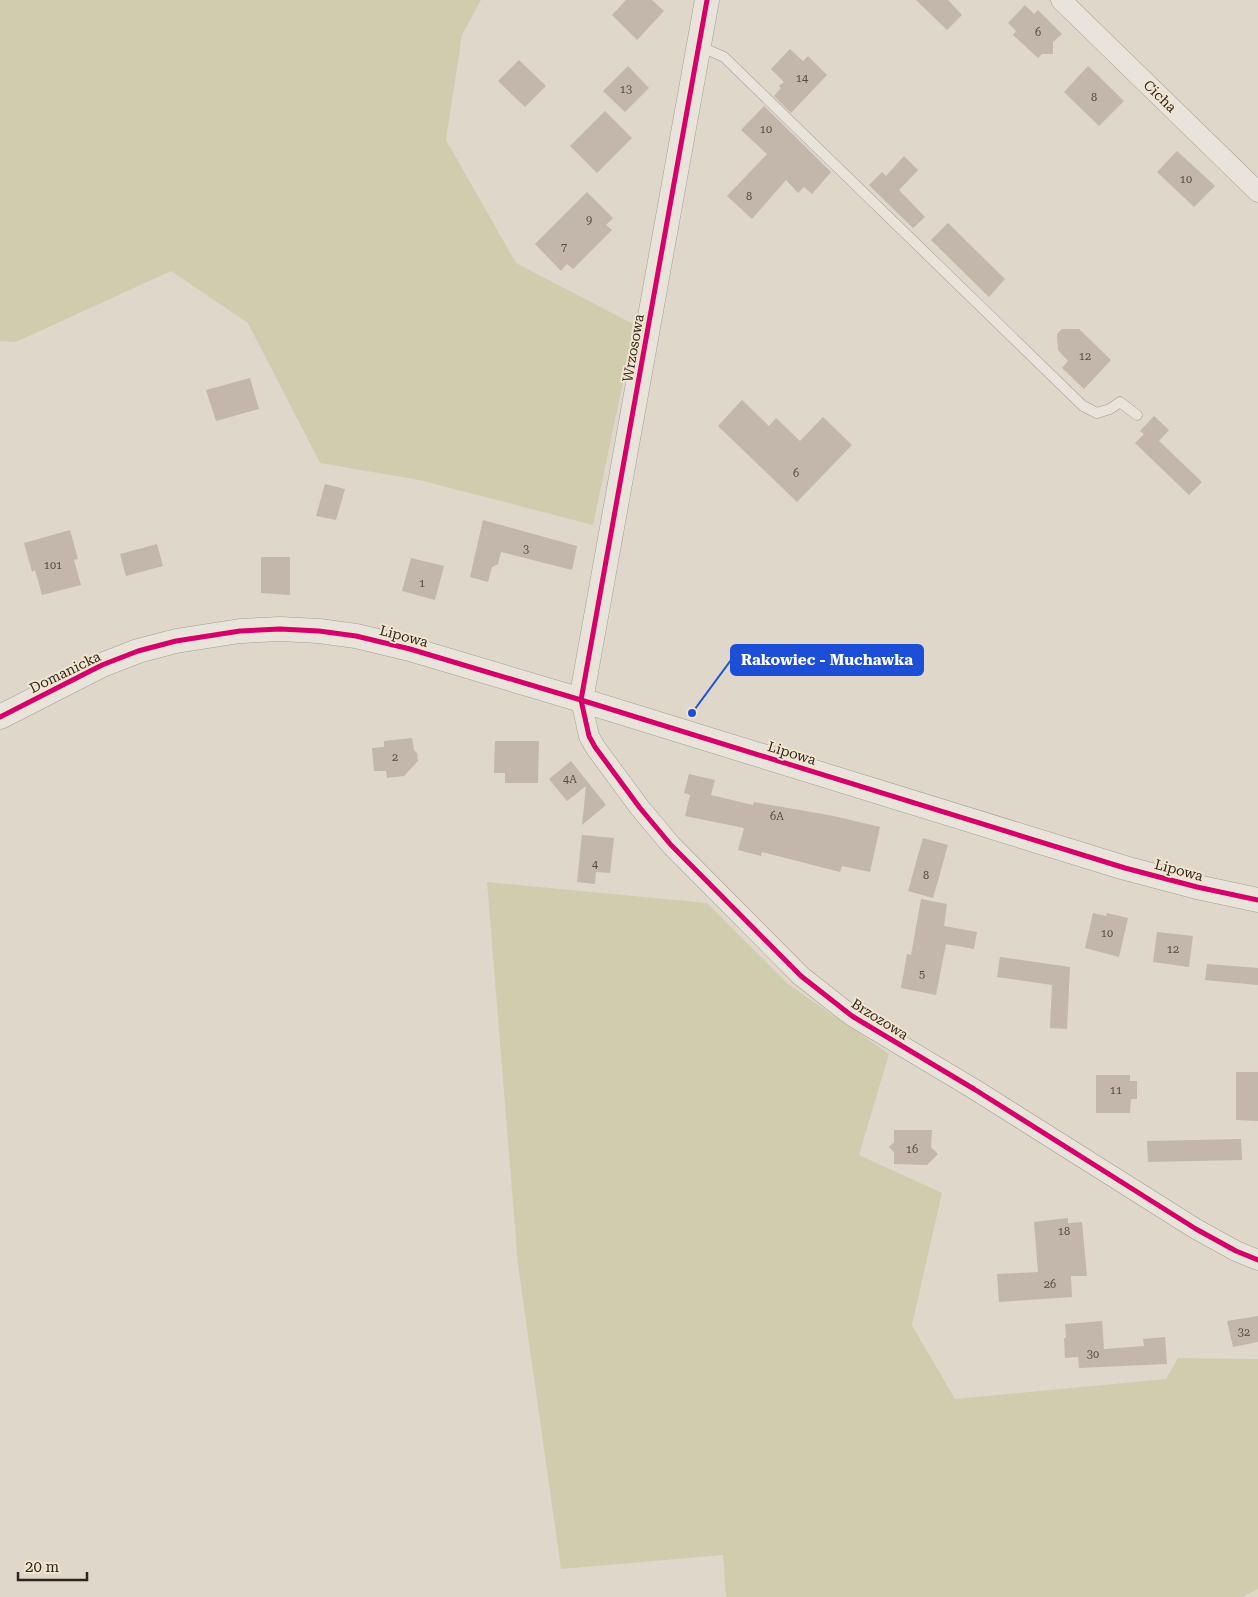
<svg xmlns="http://www.w3.org/2000/svg" width="1258" height="1597" font-family="'Roboto Serif',serif">
  <rect width="100%" height="100%" fill="#dfd7ca"/>
  <g fill="#d0cdae">
    <polygon points="0,0 481,0 462,35 446,140 516,263 635,325 593,525 419,480 320,463 248,323 171,271 16,342 0,341"/>
    <polygon points="487,882 707,903 788,984 889,1054 859,1155 942,1193 912,1325 955,1399 1166,1379 1178,1358 1258,1359 1258,1589 1242,1597 726,1597 723,1555 561,1569 518,1265"/>
  </g>
  <g fill="#c3b6ab">
    <polygon points="626,0 652,0 664,11 637,40 612,15"/>
    <polygon points="916,0 948,0 962,15 947,30"/>
    <polygon points="1025,5 1034,14 1038,10 1062,34 1053,42 1053,54 1042,54 1038,58 1013,35 1016,31 1008,23"/>
    <polygon points="790,49 803,61 808,56 827,75 791,113 774,96 781,88 779,86 784,82 771,69"/>
    <polygon points="519,60 546,86 525,107 498,81"/>
    <polygon points="628,66 649,88 625,112 603,91"/>
    <polygon points="1088,66 1124,101 1099,126 1064,92"/>
    <polygon points="764,106 831,172 812,194 804,187 798,193 786,180 752,219 727,196 767,154 741,130"/>
    <polygon points="605,111 632,138 597,173 570,146"/>
    <polygon points="1177,151 1215,186 1194,207 1157,172"/>
    <polygon points="904,156 918,170 899,190 925,217 913,228 869,185 882,172 886,176"/>
    <polygon points="587,192 613,218 606,225 612,230 573,269 567,264 561,271 535,244"/>
    <polygon points="948,223 1005,279 989,297 931,240"/>
    <polygon points="1062,329 1079,329 1111,360 1084,389 1062,368 1068,361 1058,350 1057,334"/>
    <polygon points="250,378 259,409 216,421 206,390"/>
    <polygon points="742,400 769,426 776,418 800,441 823,417 852,445 797,502 718,426"/>
    <polygon points="1154,416 1169,430 1159,441 1202,482 1189,495 1135,443 1144,434 1140,431"/>
    <polygon points="325,484 345,489 336,520 316,516"/>
    <polygon points="483,520 577,546 572,570 501,552 498,564 492,567 488,582 470,577"/>
    <polygon points="70,530 78,559 74,560 81,585 42,595 35,570 32,572 24,543"/>
    <polygon points="157,544 163,566 126,576 120,554"/>
    <polygon points="261,557 290,557 290,595 261,593"/>
    <polygon points="411,558 444,566 435,600 402,591"/>
    <polygon points="412,738 414,750 417,753 418,761 404,776 387,778 386,771 374,771 372,748 384,747 384,741"/>
    <polygon points="495,741 539,741 538,783 505,783 505,773 494,773"/>
    <polygon points="571,761 606,805 582,825 586,786 567,801 549,779"/>
    <polygon points="689,774 715,780 711,795 753,805 754,802 834,816 880,827 870,872 842,866 840,872 762,852 761,856 738,850 744,828 685,816 690,795 684,793"/>
    <polygon points="582,835 614,838 610,873 596,872 595,884 577,882"/>
    <polygon points="923,838 948,845 933,898 908,891"/>
    <polygon points="921,899 947,904 944,926 977,932 974,949 946,944 936,995 901,988 907,954 911,955"/>
    <polygon points="1093,913 1106,916 1107,913 1128,918 1119,957 1085,948"/>
    <polygon points="1157,932 1193,936 1189,967 1153,962"/>
    <polygon points="1000,957 1070,967 1067,1029 1050,1028 1052,985 997,977"/>
    <polygon points="1207,964 1258,968 1258,985 1205,980"/>
    <polygon points="1236,1072 1258,1072 1258,1121 1236,1120"/>
    <polygon points="1096,1075 1130,1075 1130,1081 1137,1081 1137,1099 1131,1099 1130,1113 1096,1113"/>
    <polygon points="894,1130 932,1130 931,1147 938,1154 927,1165 894,1164 894,1152 889,1147 894,1142"/>
    <polygon points="1241,1139 1242,1160 1148,1162 1147,1141"/>
    <polygon points="1068,1218 1068,1223 1082,1222 1087,1276 1071,1276 1072,1297 999,1302 997,1274 1038,1272 1034,1222"/>
    <polygon points="1258,1316 1258,1342 1233,1347 1227,1321"/>
    <polygon points="1102,1321 1104,1349 1144,1346 1143,1339 1165,1337 1167,1364 1079,1368 1078,1357 1065,1358 1064,1338 1066,1338 1065,1324"/>
  </g>
  <g fill="none" stroke-linecap="round" stroke-linejoin="round">
    <defs>
      <polyline id="service" points="699,46 724,57 1083,406 1097,413 1110,409 1120,402 1137,415"/>
      <g id="minor">
        <polyline points="1061,0 1258,192"/>
        <polyline points="581,700 589,736 595,747 640,808 671,845 801,976 852,1016 974,1089 1196,1229 1236,1251 1258,1260"/>
      </g>
      <g id="tertiary">
        <polyline points="581,700 707,0"/>
        <polyline points="0,717 102,665 138,651 176,641 240,631 280,629 319,631 356,636 410,649 581,700 1125,868 1197,887 1258,900"/>
      </g>
    </defs>
    <use href="#service" stroke="#a49d94" stroke-width="11"/>
    <use href="#minor" stroke="#a49d94" stroke-width="21"/>
    <use href="#tertiary" stroke="#a49d94" stroke-width="25"/>
    <use href="#service" stroke="#e8e3db" stroke-width="10"/>
    <use href="#minor" stroke="#e8e3db" stroke-width="20"/>
    <use href="#tertiary" stroke="#e8e3db" stroke-width="24"/>
    <defs>
      <g id="cycleway">
        <polyline points="707,0 581,700 589,736 595,747 640,808 671,845 801,976 852,1016 974,1089 1196,1229 1236,1251 1258,1260"/>
        <polyline points="0,717 102,665 138,651 176,641 240,631 280,629 319,631 356,636 410,649 581,700 1125,868 1197,887 1258,900"/>
      </g>
    </defs>
    <use href="#cycleway" stroke="#f1e5d0" stroke-width="8"/>
    <use href="#cycleway" stroke="#d6006c" stroke-width="5"/>
  </g>
  <g text-anchor="middle" dominant-baseline="central" stroke-width="4" stroke-linejoin="round" paint-order="stroke">
    <g font-size="11" fill="#564a40">
      <text x="1038" y="32">6</text>
      <text x="802" y="78">14</text>
      <text x="626" y="89">13</text>
      <text x="1094" y="97">8</text>
      <text x="766" y="129">10</text>
      <text x="1186" y="179">10</text>
      <text x="749" y="196">8</text>
      <text x="589" y="220">9</text>
      <text x="564" y="247">7</text>
      <text x="1085" y="356">12</text>
      <text x="796" y="473">6</text>
      <text x="526" y="549">3</text>
      <text x="53" y="565">101</text>
      <text x="422" y="583">1</text>
      <text x="395" y="757">2</text>
      <text x="570" y="779">4A</text>
      <text x="777" y="816">6A</text>
      <text x="595" y="864">4</text>
      <text x="926" y="875">8</text>
      <text x="1107" y="933">10</text>
      <text x="1173" y="949">12</text>
      <text x="922" y="974">5</text>
      <text x="1116" y="1090">11</text>
      <text x="912" y="1149">16</text>
      <text x="1064" y="1231">18</text>
      <text x="1050" y="1284">26</text>
      <text x="1244" y="1332">32</text>
      <text x="1093" y="1354">30</text>
    </g>
    <g font-size="14" fill="#31261d" stroke="#f1e5d0">
      <text transform="translate(1160 96) rotate(44)">Cicha</text>
      <text transform="translate(633 348) rotate(-80)">Wrzosowa</text>
      <text transform="translate(404 636) rotate(15)">Lipowa</text>
      <text transform="translate(65 672) rotate(-26)">Domanicka</text>
      <text transform="translate(792 753) rotate(17)">Lipowa</text>
      <text transform="translate(1179 870) rotate(15)">Lipowa</text>
      <text transform="translate(880 1019) rotate(32)">Brzozowa</text>
    </g>
  </g>
  <path fill="none" stroke="#1d4ed8" stroke-width="2" d="M692 713L731 660"/>
  <circle fill="#1d4ed8" stroke="#f1e5d0" stroke-width="2" cx="692" cy="713" r="5"/>
  <rect fill="#1d4ed8" stroke="#1d4ed8" stroke-width="2" x="731" y="645" width="192" height="30" rx="5"/>
  <g font-size="15" text-anchor="middle" font-weight="bold" fill="#fff">
    <text x="827" y="665">Rakowiec - Muchawka</text>
  </g>
  <path d="M18 1572v8h69v-8" fill="none" stroke="#31261d" stroke-width="2.5"/>
  <text x="25" y="1572" font-size="15" fill="#31261d" stroke="#f1e5d0" stroke-width="4" paint-order="stroke">20 m</text>
</svg>
